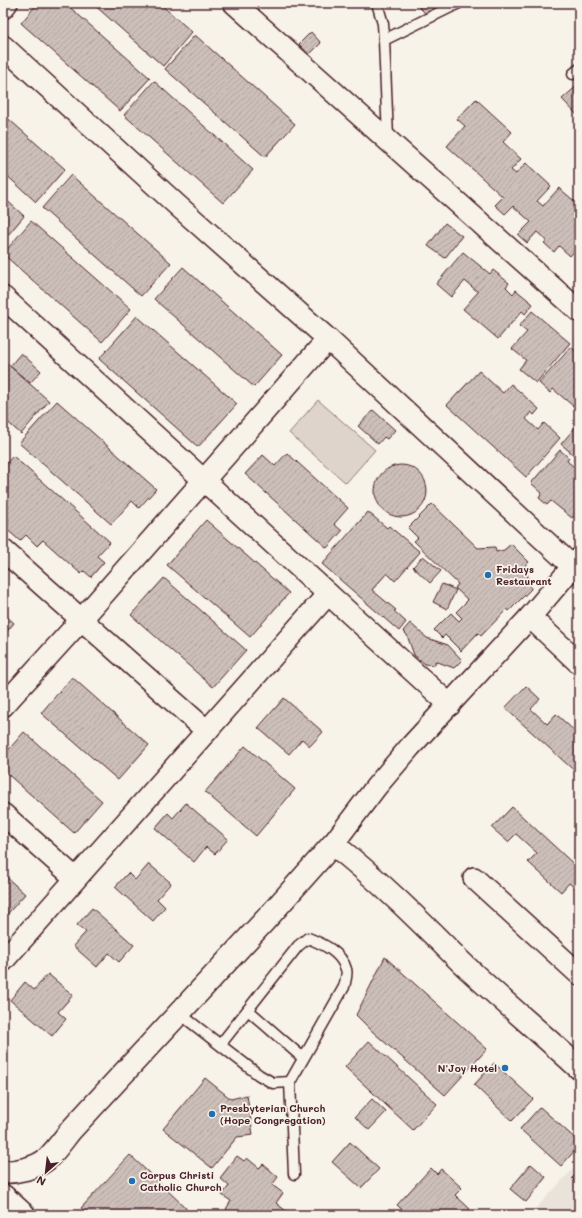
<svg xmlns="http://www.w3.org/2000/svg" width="582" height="1218" font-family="Mali,sans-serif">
  <defs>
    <pattern id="building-hatch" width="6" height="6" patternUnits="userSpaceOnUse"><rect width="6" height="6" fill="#ccbfb9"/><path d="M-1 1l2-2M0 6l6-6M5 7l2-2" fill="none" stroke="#b1a49f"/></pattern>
  </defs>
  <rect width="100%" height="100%" fill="#f7f3e8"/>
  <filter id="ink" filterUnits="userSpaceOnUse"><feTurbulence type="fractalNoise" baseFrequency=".025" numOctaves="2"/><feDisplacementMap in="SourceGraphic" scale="8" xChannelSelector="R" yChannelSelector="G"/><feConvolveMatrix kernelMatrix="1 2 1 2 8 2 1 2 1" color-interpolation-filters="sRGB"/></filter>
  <g filter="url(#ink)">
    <polygon fill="#eae3da" points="579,1162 579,1215 530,1215"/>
    <polygon fill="#ded4cc" stroke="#947a7c" points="318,400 375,450 346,483 289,433"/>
    <g fill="url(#building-hatch)" stroke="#4a1f2b">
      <polygon points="38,3 65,3 150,78 120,111 21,23"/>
      <polygon points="92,3 159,3 192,32 163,66"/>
      <polygon points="415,3 440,3 427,15"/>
      <polygon points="311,32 321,43 309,55 299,44"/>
      <polygon points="195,35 295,124 265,157 165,69"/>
      <polygon points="154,81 253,170 223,203 124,115"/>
      <polygon points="579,84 579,117 562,99"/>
      <polygon points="476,99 512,132 503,142 521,159 511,170 516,174 526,163 551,186 537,201 543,206 559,188 579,205 579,246 570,256 559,246 554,252 544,243 547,241 537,232 527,243 518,235 531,222 513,206 505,214 495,205 503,197 447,146 465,126 457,119"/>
      <polygon points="3,114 65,169 36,202 3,172"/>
      <polygon points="71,175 171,263 141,296 42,208"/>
      <polygon points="3,197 24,216 3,241"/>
      <polygon points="31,221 131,309 102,342 3,254"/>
      <polygon points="445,223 462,236 445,258 428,246"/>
      <polygon points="463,252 490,274 493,270 509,283 506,287 513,294 516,290 533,304 525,314 522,311 498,339 463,309 478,292 465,281 451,297 436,284"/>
      <polygon points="183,267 282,355 254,387 154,299"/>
      <polygon points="532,311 570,343 536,383 519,369 526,360 512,349 527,332 519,326"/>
      <polygon points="137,316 237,404 198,447 99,359"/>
      <polygon points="571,347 579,354 579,411 553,389 550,393 539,383"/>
      <polygon points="21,353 41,371 30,383 10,366"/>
      <polygon points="3,360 49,401 21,434 3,418"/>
      <polygon points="479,371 503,393 511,384 539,409 534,415 531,412 526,419 538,430 544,423 560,438 526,477 447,405"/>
      <polygon points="57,401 156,489 139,508 132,501 111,524 19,443"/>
      <polygon points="373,410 395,430 387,439 384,437 378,444 358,426"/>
      <polygon points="579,423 579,465 573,460 576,457 561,444"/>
      <polygon points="560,450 569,458 567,461 579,471 579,510 572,518 551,501 547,505 539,498 542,493 531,483"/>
      <polygon points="287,453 348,508 334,524 342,531 327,548 245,474 263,455 275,466"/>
      <polygon points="13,456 110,542 97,556 104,562 91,577 84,571 81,574 43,540 37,546 26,535 20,541 3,526 9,520 3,515 3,467"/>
      <circle cx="401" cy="491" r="26"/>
      <polygon points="432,504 478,548 495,547 496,552 504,550 511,544 529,562 525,565 531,589 509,611 507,609 481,636 478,633 461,651 445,635 442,638 434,630 451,613 459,621 462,618 456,612 468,600 455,588 458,584 414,541 418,538 408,528"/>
      <polygon points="368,512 387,528 389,526 420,552 395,581 387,573 372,590 396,610 394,611 406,622 399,631 322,564"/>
      <polygon points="206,520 289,593 250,637 167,565"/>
      <polygon points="423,556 441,571 430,583 413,567"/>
      <polygon points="164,578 246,650 213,687 131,615"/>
      <polygon points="442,584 456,590 447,609 433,602"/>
      <polygon points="3,613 14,623 3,636"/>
      <polygon points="410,623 427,638 448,645 462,660 454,668 435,661 435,665 425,664 414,655 407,635 403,631"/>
      <polygon points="72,677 149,745 118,780 41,713"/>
      <polygon points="526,686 540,699 531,709 547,724 556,714 579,735 579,775 505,708"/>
      <polygon points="284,698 323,732 310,746 302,739 289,754 258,728"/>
      <polygon points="24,732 102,801 74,833 3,770 3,756"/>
      <polygon points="245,746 295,789 256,836 205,792"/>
      <polygon points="186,803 228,839 215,854 206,847 194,862 155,828 168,813 173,818"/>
      <polygon points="512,807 579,869 579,892 569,883 561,892 528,862 537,853 516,834 508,842 492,828"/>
      <polygon points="149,864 171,883 157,899 165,907 153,921 115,887 128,873 135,880"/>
      <polygon points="3,874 25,894 3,919"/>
      <polygon points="92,908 134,945 119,962 109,953 97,967 73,946 86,932 77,925"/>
      <polygon points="385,957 487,1049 445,1095 373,1032 356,1015"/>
      <polygon points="48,974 73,995 58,1012 66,1019 52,1036 10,1000 25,982 34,990"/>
      <polygon points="369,1041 437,1104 413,1130 345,1067"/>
      <polygon points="494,1063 533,1099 512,1121 474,1085"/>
      <polygon points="205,1078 231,1099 247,1095 253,1135 237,1137 212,1168 163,1129"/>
      <polygon points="372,1099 386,1112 369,1130 355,1117"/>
      <polygon points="540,1107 579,1142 579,1146 561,1166 520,1129"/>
      <polygon points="350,1142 379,1169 361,1188 332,1162"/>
      <polygon points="130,1155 186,1208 185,1215 89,1215 81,1208"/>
      <polygon points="237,1156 244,1161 247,1158 259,1168 263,1164 278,1177 272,1185 283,1193 276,1203 291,1215 234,1215 226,1209 231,1201 222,1195 229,1186 220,1178"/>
      <polygon points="531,1164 546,1177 526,1202 510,1189"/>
      <polygon points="431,1168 437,1174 441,1169 462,1188 455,1195 470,1209 467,1211 472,1215 408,1215 397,1205"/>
      <polygon points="579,1171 579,1185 572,1178"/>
      <polygon points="579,1206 579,1215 571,1215"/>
    </g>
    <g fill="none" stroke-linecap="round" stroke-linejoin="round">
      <defs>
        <g id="service">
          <polyline points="377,3 383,24 384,40"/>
          <polyline points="573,74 579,69"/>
          <polyline points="388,138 384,40 459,3"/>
          <polyline points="248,1010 303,1058"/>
          <path d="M 179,1013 L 259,1075 L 273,1083 L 290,1082 L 344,987 C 345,982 348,973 346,969 C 341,952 323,944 308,938 L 298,946 L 220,1045"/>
          <polyline points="290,1082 294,1174"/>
        </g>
        <g id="minor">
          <polyline points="234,3 579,311"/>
          <polyline points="3,8 7,3"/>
          <polyline points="3,46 177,205 328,339 572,566"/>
          <polyline points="3,297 450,705"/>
          <polyline points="3,550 207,731"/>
          <polyline points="530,617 579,663"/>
          <polyline points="3,706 81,620 328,339"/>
          <polyline points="3,814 75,878"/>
          <polyline points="333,844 376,787 410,747 530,617 579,559"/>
          <polyline points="474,878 579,974"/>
          <polyline points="3,961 328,594"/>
          <polyline points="3,1195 25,1215"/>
        </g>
        <path id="tertiary" d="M 3,1172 C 17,1172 36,1168 47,1159 C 56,1150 63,1140 71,1130 L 269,916 L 333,844 C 379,880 420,921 461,962 C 499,998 540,1032 579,1068"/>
      </defs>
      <use href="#service" stroke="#4a1f2b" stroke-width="13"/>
      <use href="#minor" stroke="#4a1f2b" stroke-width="24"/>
      <use href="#tertiary" stroke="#4a1f2b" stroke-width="25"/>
      <use href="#service" stroke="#f7f3e8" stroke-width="10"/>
      <use href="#minor" stroke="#f7f3e8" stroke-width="21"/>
      <use href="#tertiary" stroke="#f7f3e8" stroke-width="22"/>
    </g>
  </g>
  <g fill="#1f6fb2" stroke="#f7f3e8" stroke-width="1.5">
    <circle cx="488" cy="575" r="4"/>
    <circle cx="505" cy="1068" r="4"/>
    <circle cx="212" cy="1114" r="4"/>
    <circle cx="132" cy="1181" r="4"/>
  </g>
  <g text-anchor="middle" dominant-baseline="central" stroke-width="3.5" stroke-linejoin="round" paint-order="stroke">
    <g font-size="10" font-weight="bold" fill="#4a1f2b" stroke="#f7f3e8" text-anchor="start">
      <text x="496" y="569">Fridays<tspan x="496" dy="12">Restaurant</tspan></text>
      <text x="497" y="1068" text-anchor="end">N'Joy Hotel</text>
      <text x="220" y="1108">Presbyterian Church<tspan x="220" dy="12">(Hope Congregation)</tspan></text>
      <text x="140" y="1175">Corpus Christi<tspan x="140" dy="12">Catholic Church</tspan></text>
    </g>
  </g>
  <rect width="582" height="1218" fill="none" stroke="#f7f3e8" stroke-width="16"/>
  <rect x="8" y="8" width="566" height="1202" fill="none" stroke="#4a1f2b" stroke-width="1.5" filter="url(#ink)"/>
  <g transform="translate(46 1172) rotate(208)" stroke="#f7f3e8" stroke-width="3" paint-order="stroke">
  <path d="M0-3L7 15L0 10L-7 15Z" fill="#4a1f2b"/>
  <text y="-6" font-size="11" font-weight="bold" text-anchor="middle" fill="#4a1f2b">N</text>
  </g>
</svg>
